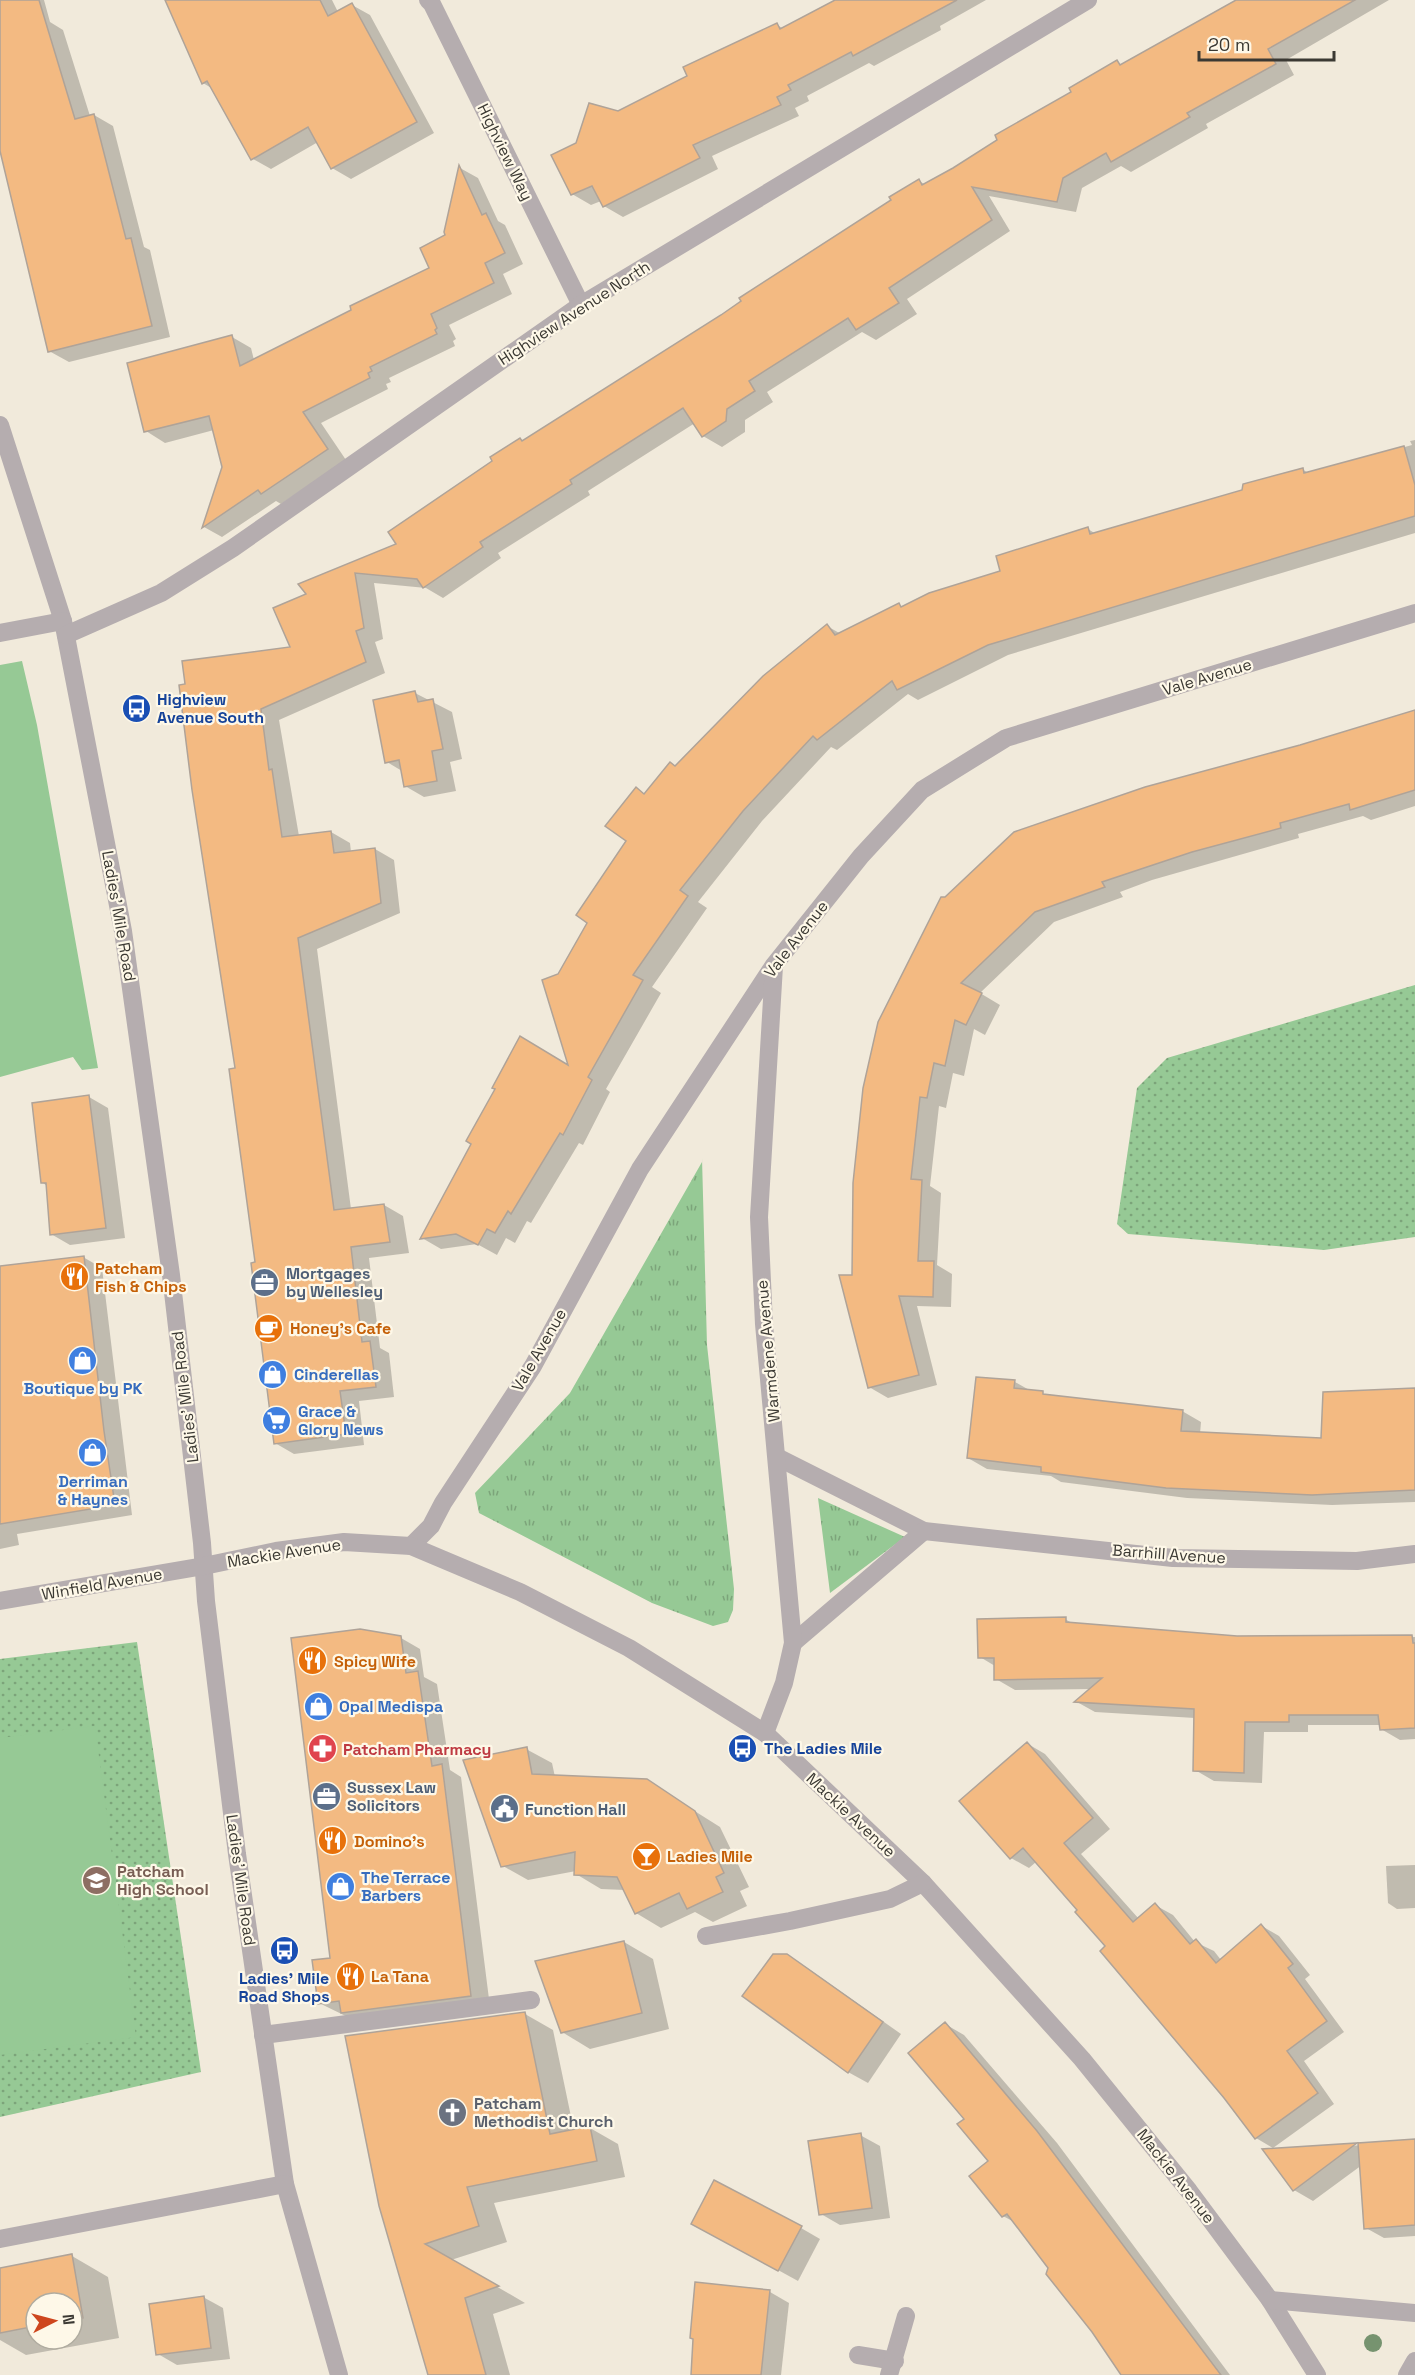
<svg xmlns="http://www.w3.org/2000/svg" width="1415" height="2375" font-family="'Space Grotesk',sans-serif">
  <defs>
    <pattern id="grass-tufts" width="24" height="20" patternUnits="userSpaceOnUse" patternTransform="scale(1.5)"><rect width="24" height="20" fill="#96c995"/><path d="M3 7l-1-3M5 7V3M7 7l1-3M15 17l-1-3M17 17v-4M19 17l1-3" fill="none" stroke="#7ca47a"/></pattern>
    <pattern id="park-dots" width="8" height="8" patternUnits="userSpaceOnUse" patternTransform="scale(1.5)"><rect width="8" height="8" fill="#96c995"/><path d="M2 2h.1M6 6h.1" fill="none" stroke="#7ca47a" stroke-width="1.8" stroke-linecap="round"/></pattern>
  </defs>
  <rect width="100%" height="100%" fill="#f1eadb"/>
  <g fill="url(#grass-tufts)">
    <polygon points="702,1158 707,1345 734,1589 733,1610 728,1622 713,1626 652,1603 479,1513 475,1493 570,1393 702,1162"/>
    <polygon points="818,1498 905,1537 830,1593"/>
  </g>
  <g fill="url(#park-dots)">
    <polygon points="1415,985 1415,1237 1324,1250 1128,1234 1117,1224 1137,1088 1167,1058"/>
    <polygon points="137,1642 201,2072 0,2117 0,1659"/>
  </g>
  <g fill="#96c995">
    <polygon points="22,661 37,725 98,1068 82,1070 73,1057 0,1077 0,665"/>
    <polygon points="95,1726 136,2037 0,2055 0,1738"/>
  </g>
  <g fill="#0003" fill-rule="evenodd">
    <polygon points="0,0 44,0 50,22 63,30 90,116 94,115 113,126 144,247 150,250 170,337 69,362 49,351 0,146"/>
    <polygon points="167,0 332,0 338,12 352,5 370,15 434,133 351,179 332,168 318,142 271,169 253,159 213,89 203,83"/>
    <polygon points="838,0 986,0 940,26 941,30 874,66 869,63 807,96 809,101 795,108 799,116 712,156 718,169 623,217 604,206 601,201 591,205 572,194 578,144 618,113 689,77 777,25 784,29"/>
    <polygon points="1240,0 1389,0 1286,60 1294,75 1206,124 1208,128 1131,172 1121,166 1082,188 1076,212 989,196 1010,231 907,299 917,314 876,340 862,332 767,392 773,402 745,420 745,432 722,447 703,436 695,423 588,491 590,495 498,553 501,558 443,598 426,588 374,583 383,639 375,642 385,673 279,720 299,836 331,832 350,843 351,852 375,849 394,860 400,913 317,949 351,1209 384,1205 403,1216 409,1253 369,1258 380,1348 389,1353 394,1397 359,1401 364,1445 294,1454 275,1443 237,1069 194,790 292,648 308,595 398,545 520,439 523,441 722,317 919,181 926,185 999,141 1117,62 1122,65"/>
    <polygon points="460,168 478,178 498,221 505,225 523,264 503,274 512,294 449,325 456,339 453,341 455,346 389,378 391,382 386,384 388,389 321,423 346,460 281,504 276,501 222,537 204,527 223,468 214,430 165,443 146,431 232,337 251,348 254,360 431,269 447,236"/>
    <polygon points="1415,440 1415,533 1008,655 918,700 908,694 837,750 831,747 762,821 698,902 707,908 652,987 661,993 606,1089 610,1092 583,1145 579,1143 531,1223 527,1221 515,1243 506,1238 497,1255 477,1244 441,1249 422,1238 570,1067 559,975 590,923 628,841 636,789 646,795 827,626 841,634 899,605 904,608 1002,572 1088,529 1096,534 1243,491 1303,470 1309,473 1412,445 1410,441"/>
    <polygon points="415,693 452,712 462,759 450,762 456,791 424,797 405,786 402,771 387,762"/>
    <polygon points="1415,712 1415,806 1371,820 1363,816 1298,834 1299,838 1152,880 1120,892 1123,897 1054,922 980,993 1000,1005 985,1035 974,1029 964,1076 953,1073 946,1108 939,1106 930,1186 941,1193 937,1265 952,1274 951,1307 917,1306 937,1385 888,1398 869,1387 854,1277 942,898 1301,746"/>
    <polygon points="89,1097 108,1108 125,1238 70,1245 51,1234 47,1186 42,1182"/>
    <polygon points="83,1257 102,1268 132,1515 17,1534 19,1545 0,1549 0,1284"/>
    <polygon points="1015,1382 1031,1391 1048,1396 1182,1411 1201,1422 1200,1434 1323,1440 1415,1390 1415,1502 1332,1505 1187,1498 1061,1482 1051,1476 987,1469 968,1458"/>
    <polygon points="1065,1619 1075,1625 1237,1637 1415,1637 1415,1739 1400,1740 1381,1729 1381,1725 1308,1725 1308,1732 1264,1732 1262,1783 1214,1781 1195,1770 1195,1718 1095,1712 1077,1702 1092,1689 1015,1690 996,1679 995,1666 980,1657"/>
    <polygon points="401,1638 420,1649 424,1677 437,1684 450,1770 461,1777 490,2007 362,2024 319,2003 331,1959"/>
    <polygon points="1028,1744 1045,1754 1110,1829 1081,1854 1139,1919 1155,1905 1173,1915 1195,1942 1214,1951 1221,1960 1262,1926 1279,1936 1310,1975 1305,1979 1344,2032 1304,2061 1334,2104 1273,2148 1256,2138 1079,1911 1036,1862 1029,1868 1011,1858 961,1801"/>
    <polygon points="526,1749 552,1763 555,1777 647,1781 720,1827 749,1887 740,1891 747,1906 713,1922 695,1912 661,1928 636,1913 625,1890 601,1889 576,1874 576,1871 528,1880 503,1866"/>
    <polygon points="1415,1865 1415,1908 1397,1909 1388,1903 1386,1866"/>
    <polygon points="624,1942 653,1959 669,2029 590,2049 562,2032"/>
    <polygon points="786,1956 806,1967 901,2034 868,2083 848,2072"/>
    <polygon points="525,2014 553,2030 574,2131 590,2128 618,2144 625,2177 494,2203 507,2242 451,2260 525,2303 493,2314 510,2375 429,2375 380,2206"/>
    <polygon points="945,2024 964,2035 1057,2143 1230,2375 1123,2375 1050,2267 1016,2223 1003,2216 990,2161 966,2119"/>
    <polygon points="860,2135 880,2146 890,2218 840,2225 821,2214"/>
    <polygon points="1415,2142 1415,2236 1384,2238 1366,2228 1362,2165 1313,2201 1294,2190 1265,2151"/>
    <polygon points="801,2228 820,2239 798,2281 712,2234"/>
    <path d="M 72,2256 L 108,2277 L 119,2338 L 26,2355 L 0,2340 L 0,2270 ZM 36,2303 L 72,2303 L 72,2339 L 36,2339 Z"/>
    <polygon points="696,2283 770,2292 789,2303 781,2375 692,2375"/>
    <polygon points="203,2297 223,2308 230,2359 177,2365 158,2354"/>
  </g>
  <g fill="#f3ba82" stroke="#afa398" stroke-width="1.5">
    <polygon points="0,0 39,0 75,119 94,114 126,239 131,238 152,326 48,352 0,151"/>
    <polygon points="165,0 320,0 328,16 352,3 417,122 331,169 308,127 251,160 207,81 202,84"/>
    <polygon points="835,0 957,0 853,56 851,52 788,85 791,90 777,97 781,105 693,145 700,158 603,207 592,186 571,195 551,155 576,143 589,103 618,111 687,76 683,67 777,23 780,29"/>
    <polygon points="1236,0 1355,0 1268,49 1276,64 1187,113 1190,117 1111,162 1106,153 1063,178 1057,202 972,187 992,220 889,288 899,303 856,330 848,318 749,381 755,391 727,409 726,421 702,437 683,408 570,480 572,484 480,542 483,547 423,588 417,579 355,573 364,628 356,631 366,662 261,709 269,770 272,769 282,837 331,831 334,853 375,848 381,903 298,938 334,1210 384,1204 390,1242 351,1247 362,1342 370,1341 376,1387 340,1391 346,1434 274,1444 251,1263 255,1262 229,1069 235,1068 192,790 179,685 185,684 182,661 290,647 273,608 306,594 298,584 396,544 388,532 492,461 490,457 520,438 522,441 721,315 741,301 739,298 891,200 889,197 919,179 922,185 953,168 997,140 995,135 1071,92 1069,88 1117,60 1120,65"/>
    <polygon points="459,165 482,215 486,213 505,253 485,263 494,283 431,314 437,328 435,330 437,334 370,367 372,371 368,373 370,378 303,412 328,449 261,494 258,490 202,528 222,467 209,416 144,432 127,363 232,335 240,366 351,310 350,306 429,268 420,248 445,235 444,232"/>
    <polygon points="1404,446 1415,485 1415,516 988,645 897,690 892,681 817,740 813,736 743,811 680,890 688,896 633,975 643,980 588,1077 592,1080 563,1135 560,1133 511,1214 508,1211 495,1233 487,1229 478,1245 456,1234 420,1239 471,1144 466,1141 495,1089 492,1088 520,1036 568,1065 542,980 558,974 587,923 576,915 626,841 605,826 636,787 644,794 670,762 675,766 763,676 827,624 835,635 899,603 901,607 929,593 1000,571 996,556 1088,527 1090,534 1242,490 1243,484 1303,468 1304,473"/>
    <polygon points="415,691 418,702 433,699 443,749 432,751 437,781 404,787 399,760 385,763 373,700"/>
    <polygon points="1415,710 1415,790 1350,810 1349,804 1280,823 1281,828 1192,852 1102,882 1105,887 1035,912 961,983 982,993 966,1025 955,1020 945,1066 934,1063 927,1098 920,1097 911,1179 922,1180 918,1261 934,1261 933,1297 899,1296 919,1375 868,1388 839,1275 852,1275 853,1183 863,1088 878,1022 941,897 945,897 1014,832 1145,787 1300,745"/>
    <polygon points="89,1095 106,1228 50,1235 46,1183 41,1183 32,1103"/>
    <polygon points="84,1256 104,1431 115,1505 0,1524 0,1266"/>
    <polygon points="976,1377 1015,1380 1014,1388 1043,1391 1043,1394 1183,1410 1181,1431 1321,1438 1323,1392 1415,1388 1415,1490 1312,1495 1166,1488 1041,1472 1041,1467 967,1458"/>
    <polygon points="1066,1617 1066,1622 1237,1636 1412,1635 1413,1643 1415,1643 1415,1728 1380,1730 1378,1715 1289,1715 1289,1722 1245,1722 1244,1773 1193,1771 1194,1709 1074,1702 1102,1678 994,1680 994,1658 978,1658 977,1619"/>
    <polygon points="360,1629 401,1636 406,1673 418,1671 432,1766 442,1764 471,1996 341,2013 339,2001 318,2004 312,1960 330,1958 291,1638"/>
    <polygon points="1027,1742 1093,1818 1064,1843 1133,1922 1155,1903 1190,1944 1196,1939 1216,1963 1261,1924 1293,1964 1288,1968 1327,2021 1287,2051 1318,2093 1255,2139 1224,2098 1100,1951 1105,1946 1075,1912 1077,1910 1023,1848 1010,1859 959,1801"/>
    <polygon points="527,1747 532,1774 647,1779 695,1811 724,1873 716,1877 723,1892 687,1909 679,1893 635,1914 617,1877 574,1875 575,1852 501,1867 463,1760"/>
    <polygon points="624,1941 642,2013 561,2033 535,1961"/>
    <polygon points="773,1954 787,1954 883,2022 848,2073 742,1996"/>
    <polygon points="525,2012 550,2134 590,2126 597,2161 467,2187 479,2226 425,2244 499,2286 465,2298 486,2375 428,2375 379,2206 345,2036"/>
    <polygon points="945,2022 1037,2131 1221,2375 1121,2375 1092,2332 1046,2274 1048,2268 1007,2214 1002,2217 969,2176 988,2161 957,2124 964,2119 908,2053"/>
    <polygon points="861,2133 872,2208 819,2215 808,2141"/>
    <polygon points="1415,2139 1415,2225 1364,2229 1358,2143"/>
    <polygon points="1357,2143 1293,2191 1262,2149"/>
    <polygon points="714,2180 802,2226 778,2271 691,2224"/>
    <polygon points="72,2254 83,2318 72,2320 72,2303 36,2303 36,2326 0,2333 0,2268"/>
    <polygon points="695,2282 770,2290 761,2375 691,2375 693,2339 690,2338"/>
    <polygon points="204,2296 211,2348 156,2355 149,2304"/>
  </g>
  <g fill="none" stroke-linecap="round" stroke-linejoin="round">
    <g stroke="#b5adaf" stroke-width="18">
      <polyline points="428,0 432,4 581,305"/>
      <polyline points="0,425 63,621 123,931 171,1275 202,1543 206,1601 237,1854 285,2184 339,2375"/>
      <polyline points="0,633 63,621"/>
      <polyline points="66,635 161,593 233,548 581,305 1088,0"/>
      <polyline points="777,1457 924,1531 1173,1558 1357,1561 1415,1554"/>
      <polyline points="411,1546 431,1526 443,1503 533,1366 640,1169 774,965 861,856 922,790 1006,738 1415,613"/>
      <polyline points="0,1601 204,1566 276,1551 344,1542 411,1546 520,1592 629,1648 765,1733 923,1883 1082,2059 1189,2191 1270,2300 1317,2375"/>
      <polyline points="793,1643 924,1531"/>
      <polyline points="765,1733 784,1683 793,1643 764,1324 759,1217 774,966"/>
      <polyline points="706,1936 790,1921 890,1899 923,1883"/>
      <polyline points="263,2035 531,2000"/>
      <polyline points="0,2239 285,2184"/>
      <polyline points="1270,2300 1415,2313"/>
      <polyline points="858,2355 895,2361"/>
      <polyline points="889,2375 906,2316"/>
      <polyline points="1407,2375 1415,2361"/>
    </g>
  </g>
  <circle fill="#76936f" cx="1373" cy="2343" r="9"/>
  <defs>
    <symbol id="bus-disc" viewBox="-11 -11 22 22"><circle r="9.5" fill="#1a4fb4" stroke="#fef8e8"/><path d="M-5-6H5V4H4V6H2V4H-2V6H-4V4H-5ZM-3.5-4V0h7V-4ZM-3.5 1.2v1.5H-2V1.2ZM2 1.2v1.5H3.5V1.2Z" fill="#fff"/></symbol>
    <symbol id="restaurant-disc" viewBox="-11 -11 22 22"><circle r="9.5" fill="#e8710a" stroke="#fef8e8"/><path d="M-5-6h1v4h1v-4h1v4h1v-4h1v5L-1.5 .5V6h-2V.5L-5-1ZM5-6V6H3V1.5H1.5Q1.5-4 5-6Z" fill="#fff"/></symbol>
    <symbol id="office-disc" viewBox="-11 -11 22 22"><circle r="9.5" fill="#5c6f8a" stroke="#fef8e8"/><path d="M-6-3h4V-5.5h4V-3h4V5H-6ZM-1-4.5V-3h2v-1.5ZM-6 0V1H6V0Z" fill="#fff"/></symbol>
    <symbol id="cafe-disc" viewBox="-11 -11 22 22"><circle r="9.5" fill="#e8710a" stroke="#fef8e8"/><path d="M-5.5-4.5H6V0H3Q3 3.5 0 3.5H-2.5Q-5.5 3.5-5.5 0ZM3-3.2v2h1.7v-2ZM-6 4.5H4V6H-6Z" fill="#fff"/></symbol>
    <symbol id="shop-disc" viewBox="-11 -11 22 22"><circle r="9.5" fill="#3f7fe0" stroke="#fef8e8"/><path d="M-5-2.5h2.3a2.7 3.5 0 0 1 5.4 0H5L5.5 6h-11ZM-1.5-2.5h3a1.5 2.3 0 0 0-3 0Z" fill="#fff"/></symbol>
    <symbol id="supermarket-disc" viewBox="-11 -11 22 22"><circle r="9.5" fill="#3f7fe0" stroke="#fef8e8"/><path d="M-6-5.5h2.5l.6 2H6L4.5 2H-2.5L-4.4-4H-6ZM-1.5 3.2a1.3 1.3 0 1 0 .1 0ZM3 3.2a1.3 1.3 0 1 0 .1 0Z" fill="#fff"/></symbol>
    <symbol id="pharmacy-disc" viewBox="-11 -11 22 22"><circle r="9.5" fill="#e0444e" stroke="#fef8e8"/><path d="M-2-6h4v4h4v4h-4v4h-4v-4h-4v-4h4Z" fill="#fff"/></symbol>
    <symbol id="civic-disc" viewBox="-11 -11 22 22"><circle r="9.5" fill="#5c6f8a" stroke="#fef8e8"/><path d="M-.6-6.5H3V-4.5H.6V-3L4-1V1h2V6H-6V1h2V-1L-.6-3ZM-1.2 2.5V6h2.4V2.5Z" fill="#fff"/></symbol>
    <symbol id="bar-disc" viewBox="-11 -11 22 22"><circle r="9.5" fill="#e8710a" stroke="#fef8e8"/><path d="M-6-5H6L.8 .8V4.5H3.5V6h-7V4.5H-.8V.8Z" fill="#fff"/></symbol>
    <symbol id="school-disc" viewBox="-11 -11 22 22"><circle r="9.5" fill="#8d6e63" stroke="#fef8e8"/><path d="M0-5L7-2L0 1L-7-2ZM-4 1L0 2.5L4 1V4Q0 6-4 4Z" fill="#fff"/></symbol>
    <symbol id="church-disc" viewBox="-11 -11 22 22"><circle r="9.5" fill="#6b7280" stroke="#fef8e8"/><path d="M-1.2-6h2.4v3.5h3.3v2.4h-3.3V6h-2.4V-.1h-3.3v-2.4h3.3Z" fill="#fff"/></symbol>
  </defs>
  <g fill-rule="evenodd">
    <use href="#bus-disc" x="120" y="692" width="33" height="33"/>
    <use href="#restaurant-disc" x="58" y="1260" width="33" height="33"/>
    <use href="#office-disc" x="248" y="1266" width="33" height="33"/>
    <use href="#cafe-disc" x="252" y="1312" width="33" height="33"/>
    <use href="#shop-disc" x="66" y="1344" width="33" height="33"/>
    <use href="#shop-disc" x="256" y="1358" width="33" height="33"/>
    <use href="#supermarket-disc" x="260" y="1404" width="33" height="33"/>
    <use href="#shop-disc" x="76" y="1436" width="33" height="33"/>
    <use href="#restaurant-disc" x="296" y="1644" width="33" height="33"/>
    <use href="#shop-disc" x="302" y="1690" width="33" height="33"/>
    <use href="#bus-disc" x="726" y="1732" width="33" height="33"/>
    <use href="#pharmacy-disc" x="306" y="1732" width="33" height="33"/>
    <use href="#office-disc" x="310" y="1780" width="33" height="33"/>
    <use href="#civic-disc" x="488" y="1792" width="33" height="33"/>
    <use href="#restaurant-disc" x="316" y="1824" width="33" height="33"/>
    <use href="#bar-disc" x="630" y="1840" width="33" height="33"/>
    <use href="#school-disc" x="80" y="1864" width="33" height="33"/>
    <use href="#shop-disc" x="324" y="1870" width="33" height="33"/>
    <use href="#bus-disc" x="268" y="1934" width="33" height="33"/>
    <use href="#restaurant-disc" x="334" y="1960" width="33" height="33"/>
    <use href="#church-disc" x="436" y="2096" width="33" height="33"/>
  </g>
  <g text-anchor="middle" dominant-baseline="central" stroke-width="4.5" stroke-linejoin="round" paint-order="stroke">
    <g font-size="16" fill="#3b3933" stroke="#fef8e8">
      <text transform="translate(505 152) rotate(64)">Highview Way</text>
      <text transform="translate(574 313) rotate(-33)">Highview Avenue North</text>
      <text transform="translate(1207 677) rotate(-17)">Vale Avenue</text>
      <text transform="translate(119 916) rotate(80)">Ladies' Mile Road</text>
      <text transform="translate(796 939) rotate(-52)">Vale Avenue</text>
      <text transform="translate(539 1350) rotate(-60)">Vale Avenue</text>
      <text transform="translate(768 1351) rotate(-95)">Warmdene Avenue</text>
      <text transform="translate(185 1397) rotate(-97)">Ladies' Mile Road</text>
      <text transform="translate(284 1553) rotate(-9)">Mackie Avenue</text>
      <text transform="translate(1169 1554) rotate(4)">Barrhill Avenue</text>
      <text transform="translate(102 1584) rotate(-10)">Winfield Avenue</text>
      <text transform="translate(851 1815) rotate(43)">Mackie Avenue</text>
      <text transform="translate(241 1880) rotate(82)">Ladies' Mile Road</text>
      <text transform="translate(1176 2176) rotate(52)">Mackie Avenue</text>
    </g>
    <g font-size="16" font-weight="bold" fill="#164399" stroke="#fef8e8" text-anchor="start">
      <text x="157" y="699">Highview<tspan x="157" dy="18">Avenue South</tspan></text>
      <text x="764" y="1748">The Ladies Mile</text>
      <text x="284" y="1978" text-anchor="middle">Ladies' Mile<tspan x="284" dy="18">Road Shops</tspan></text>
    </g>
    <g font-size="16" font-weight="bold" fill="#c56008" stroke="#fef8e8" text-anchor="start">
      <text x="95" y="1268">Patcham<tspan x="95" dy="18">Fish &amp; Chips</tspan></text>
      <text x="290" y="1328">Honey's Cafe</text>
      <text x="334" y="1661">Spicy Wife</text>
      <text x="354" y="1841">Domino's</text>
      <text x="667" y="1856">Ladies Mile</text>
      <text x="371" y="1976">La Tana</text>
    </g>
    <g font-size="16" font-weight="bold" fill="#4e5e75" stroke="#fef8e8" text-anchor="start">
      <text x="286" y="1273">Mortgages<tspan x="286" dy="18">by Wellesley</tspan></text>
      <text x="347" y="1787">Sussex Law<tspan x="347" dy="18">Solicitors</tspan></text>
      <text x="525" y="1809">Function Hall</text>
    </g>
    <g font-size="16" font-weight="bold" fill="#366cbe" stroke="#fef8e8" text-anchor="start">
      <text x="294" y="1374">Cinderellas</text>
      <text x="83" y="1388" text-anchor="middle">Boutique by PK</text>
      <text x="298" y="1411">Grace &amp;<tspan x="298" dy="18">Glory News</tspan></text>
      <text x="93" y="1481" text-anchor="middle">Derriman<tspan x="93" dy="18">&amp; Haynes</tspan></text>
      <text x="339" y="1706">Opal Medispa</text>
      <text x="361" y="1877">The Terrace<tspan x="361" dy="18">Barbers</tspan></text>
    </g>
    <g font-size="16" font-weight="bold" fill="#be3a42" stroke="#fef8e8" text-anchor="start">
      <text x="343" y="1749">Patcham Pharmacy</text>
    </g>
    <g font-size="16" font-weight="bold" fill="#785e54" stroke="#fef8e8" text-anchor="start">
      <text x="117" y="1871">Patcham<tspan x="117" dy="18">High School</tspan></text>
    </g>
    <g font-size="16" font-weight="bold" fill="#5b616d" stroke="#fef8e8" text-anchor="start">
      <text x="474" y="2103">Patcham<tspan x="474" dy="18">Methodist Church</tspan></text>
    </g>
  </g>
  <g transform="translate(54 2321) rotate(84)"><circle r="28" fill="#fef8e8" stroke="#b0aca0" stroke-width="1.5"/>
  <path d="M0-4.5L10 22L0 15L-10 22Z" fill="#ce461d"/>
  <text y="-9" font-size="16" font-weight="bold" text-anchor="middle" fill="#3b3933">N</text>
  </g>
  <path d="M1199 51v9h135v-9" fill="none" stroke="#3b3933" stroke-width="3"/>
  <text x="1208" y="51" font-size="18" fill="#3b3933" stroke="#fef8e8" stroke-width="4.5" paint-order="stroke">20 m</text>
</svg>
